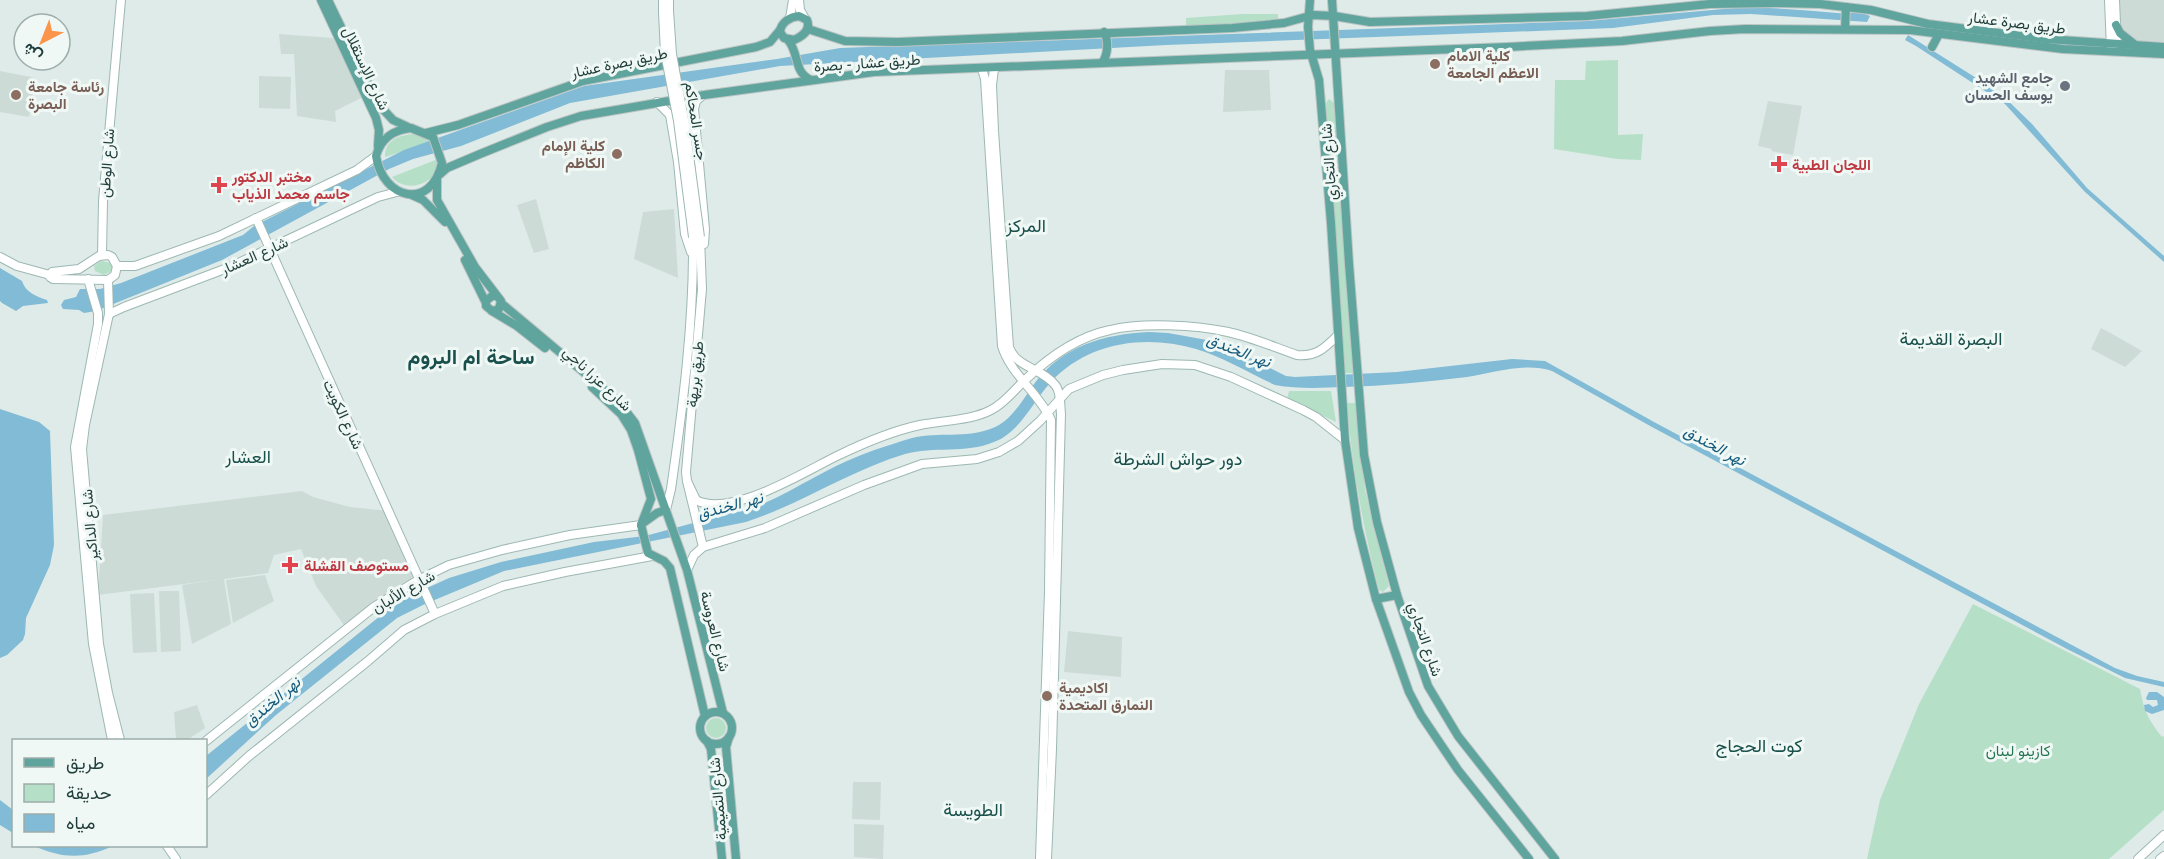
<svg xmlns="http://www.w3.org/2000/svg" width="2164" height="859" font-family="'Noto Sans',Vazirmatn,sans-serif">
  <rect width="100%" height="100%" fill="#dfebe8"/>
  <g fill="#cddbd7">
    <polygon points="2116,0 2164,0 2164,44 2118,43"/>
    <polygon points="279,34 333,38 363,97 335,111 336,122 297,116 294,54 281,54"/>
    <polygon points="1225,70 1269,70 1271,110 1223,112"/>
    <polygon points="0,71 36,78 29,117 0,112"/>
    <polygon points="259,76 291,77 290,109 259,108"/>
    <polygon points="1768,101 1802,106 1793,155 1771,151 1772,149 1758,146"/>
    <polygon points="536,199 549,249 534,253 517,205"/>
    <polygon points="674,209 675,226 678,278 634,259 643,212"/>
    <polygon points="2101,328 2114,335 2142,351 2125,367 2091,349"/>
    <polygon points="302,491 313,497 350,507 389,511 420,579 346,628 316,586 301,549 274,555 268,573 224,579 231,624 192,644 182,585 215,580 98,595 103,515"/>
    <polygon points="265,575 274,601 233,623 226,580"/>
    <polygon points="159,591 179,591 181,651 161,652"/>
    <polygon points="154,593 157,652 133,653 130,594"/>
    <polygon points="1068,631 1122,637 1121,677 1064,672"/>
    <polygon points="197,705 205,728 187,740 176,740 174,712"/>
    <polygon points="853,782 881,782 880,820 852,819"/>
    <polygon points="854,824 884,825 883,859 854,857"/>
  </g>
  <g fill="#b6dfc8">
    <polygon points="1242,14 1278,14 1278,20 1255,23 1186,26 1186,18"/>
    <polygon points="1618,60 1618,135 1643,134 1641,160 1617,159 1554,149 1555,80 1585,80 1586,61"/>
    <polygon points="1329,99 1334,103 1353,373 1344,373 1325,104"/>
    <path d="M 414,134 L 431,140 L 432,142 L 385,157 C 384,140 400,135 414,134 Z"/>
    <path d="M 438,159 C 440,183 407,195 392,177 Z"/>
    <polygon points="101,261 111,263 113,270 104,275 95,271 94,266"/>
    <polygon points="1289,391 1331,391 1336,422 1287,399"/>
    <path d="M 1347,403 L 1355,403 L 1365,490 L 1389,586 L 1383,592 L 1379,590 C 1363,528 1352,467 1347,403 Z"/>
    <path d="M 1973,604 L 2140,689 C 2144,711 2148,719 2162,737 L 2164,736 L 2164,810 L 2109,859 L 1867,859 L 1880,800 L 1919,704 Z"/>
    <circle cx="716" cy="728" r="10"/>
  </g>
  <g fill="#82bbd5">
    <path d="M 1746,7 C 1777,8 1807,10 1837,13 C 1849,14 1860,11 1870,16 L 1867,22 L 1751,14 L 1713,15 L 1613,28 L 1166,45 L 780,66 L 570,103 L 461,146 L 413,159 L 389,169 L 222,260 L 96,311 L 84,313 L 79,310 L 63,309 L 61,305 L 64,300 L 76,297 L 80,289 L 100,289 L 121,283 L 243,235 L 254,226 L 404,150 L 584,86 L 777,59 L 840,48 L 1588,21 Z"/>
    <polygon points="1908,35 2000,93 2032,124 2087,188 2164,256 2164,262 2085,192 2005,104 1916,46 1905,40"/>
    <path d="M 0,268 L 22,281 C 25,292 37,297 47,300 L 48,303 L 23,306 L 16,311 L 2,303 L 0,301 Z"/>
    <path d="M 1149,332 L 1168,333 L 1218,342 L 1286,376 L 1295,377 L 1397,372 L 1512,359 L 1545,361 L 1654,422 L 2115,668 L 2137,676 L 2164,682 L 2164,687 L 2125,678 L 2067,649 L 1652,427 L 1552,371 C 1524,362 1495,373 1467,377 C 1426,382 1385,386 1344,387 C 1321,388 1297,389 1275,385 C 1251,374 1221,356 1196,349 C 1145,334 1087,342 1050,383 C 1032,403 1020,432 994,442 C 965,454 934,446 905,454 C 849,471 801,504 746,522 L 504,571 L 425,604 L 397,618 L 276,715 L 206,779 L 206,756 L 390,608 L 414,594 L 449,578 L 501,562 L 594,542 L 645,536 L 760,505 C 780,497 798,486 817,476 C 842,462 869,451 896,443 C 905,440 914,437 923,436 C 948,433 976,438 999,425 C 1013,417 1025,397 1034,384 C 1062,346 1104,334 1149,332 Z"/>
    <polygon points="0,409 39,422 50,431 54,545 50,565 26,618 25,634 23,640 7,655 0,658"/>
    <polygon points="2149,692 2157,692 2164,697 2164,710 2152,714 2145,711 2144,705 2149,704 2153,707 2158,705 2157,700 2147,700 2146,698"/>
    <polygon points="0,800 13,810 13,833 0,825"/>
    <path d="M 34,846 L 113,846 C 84,859 64,859 34,846 Z"/>
  </g>
  <g fill="none" stroke-linecap="round" stroke-linejoin="round">
    <defs>
      <g id="secondary">
        <polyline points="799,0 800,10 804,17"/>
        <polyline points="2109,0 2111,49"/>
        <polyline points="2115,0 2117,48"/>
        <polyline points="669,11 669,0"/>
        <polyline points="663,12 663,0"/>
        <polyline points="790,18 793,0"/>
        <path d="M 982,69 L 985,79 L 1002,346 C 1011,375 1039,393 1051,420 L 1049,591 L 1040,859"/>
        <path d="M 994,69 L 992,85 L 994,131 L 1009,347 C 1016,368 1043,368 1056,386 C 1061,393 1060,405 1061,414 L 1052,749 L 1047,859"/>
        <polyline points="703,95 696,101 694,109 705,229 704,244"/>
        <polyline points="657,102 670,115 678,162 685,234 691,252"/>
        <polyline points="256,218 435,614"/>
        <polyline points="102,255 103,201 121,0"/>
        <polygon points="108,255 112,257 117,266 115,275 108,280 53,279 50,277 52,272 79,269 99,256"/>
        <polyline points="0,257 17,266 50,275"/>
        <polyline points="117,266 135,266 219,236 357,170 376,156"/>
        <polyline points="88,279 98,313 98,324 75,447 93,644 112,740"/>
        <polyline points="108,280 109,314 85,425 82,449 99,644 108,693 120,740"/>
        <polyline points="109,314 124,307 230,267 378,197 397,192"/>
        <path d="M 687,481 L 696,500 C 731,519 807,470 839,455 C 866,442 892,431 920,425 C 944,420 970,421 991,410 C 1005,403 1014,390 1025,380 C 1049,357 1077,337 1110,330 C 1141,322 1197,325 1228,332 C 1251,337 1274,347 1297,355 C 1316,357 1325,348 1338,335"/>
        <path d="M 666,510 L 671,489 C 683,406 694,321 693,237"/>
        <polyline points="703,547 765,528 864,485 922,464 977,459 999,452 1018,441 1040,421 1069,389 1103,375 1123,370 1162,364 1195,365 1231,377 1303,410 1316,417 1345,440"/>
        <polyline points="687,570 694,555 703,547 687,481 686,472 702,289 700,237"/>
        <polyline points="206,741 374,607 420,579 449,565 502,550 570,535 641,525"/>
        <polyline points="206,795 249,756 368,661 404,630 435,614 503,586 565,572 652,556"/>
        <polyline points="167,846 176,859"/>
        <polyline points="2138,859 2164,835"/>
        <polyline points="2160,859 2164,856"/>
      </g>
      <g id="primary">
        <polyline points="321,0 376,118 379,130 378,146"/>
        <polyline points="328,0 378,104 393,120 408,127"/>
        <polyline points="1310,0 1308,27 1310,50 1319,80 1331,223 1345,440 1358,528 1376,599 1409,692 1421,715 1458,770 1529,859"/>
        <polyline points="1332,0 1349,264 1364,455 1377,522 1397,595 1428,686 1458,736 1555,859"/>
        <path d="M 799,16 L 807,20 C 811,30 803,36 794,40 L 784,38 L 780,32 C 781,22 790,17 799,16 Z"/>
        <polyline points="2116,25 2120,33 2134,44"/>
        <polyline points="808,29 845,41 898,42 1232,28 1284,23 1313,15 1334,16 1370,22 1480,19 1587,16 1710,4 1776,3 1820,4 1871,10 1928,24 2046,39 2164,47"/>
        <polyline points="1845,29 1846,7"/>
        <path d="M 788,40 C 800,54 793,72 811,80"/>
        <polyline points="1932,47 1939,34"/>
        <path d="M 1102,63 C 1108,55 1109,41 1104,32"/>
        <path d="M 411,128 L 433,137 L 442,163 C 431,211 383,200 376,156 C 381,138 393,130 411,128 Z"/>
        <polyline points="426,133 458,125 583,81 756,47 770,42 780,30"/>
        <polyline points="439,175 447,168 480,154 547,127 581,116 704,95 874,72 1507,47 1622,41 1710,31 1745,29 1910,30 2063,49 2164,54"/>
        <polyline points="437,180 437,200 475,267 501,301 499,309 492,311 486,306 486,301 492,296 497,296"/>
        <polyline points="412,195 423,200 445,222"/>
        <polyline points="465,260 486,303"/>
        <polyline points="501,303 618,401 635,423 687,570 723,713"/>
        <polyline points="492,311 517,326 545,348"/>
        <polyline points="592,387 621,414 631,430 638,450 651,499 641,525"/>
        <polyline points="643,523 657,513 666,510"/>
        <polyline points="641,525 648,553 664,561 670,568 705,716"/>
        <polyline points="1376,599 1397,595"/>
        <circle cx="716" cy="728" r="16"/>
        <polyline points="729,737 726,747 736,859"/>
        <polyline points="707,741 711,749 722,859"/>
      </g>
    </defs>
    <use href="#secondary" stroke="#9db8b3" stroke-width="10"/>
    <use href="#primary" stroke="#bcc5c4" stroke-width="10"/>
    <use href="#secondary" stroke="#fff" stroke-width="8"/>
    <use href="#primary" stroke="#60a49e" stroke-width="8"/>
    <defs>
      <g id="secondary-bridge">
        <polyline points="669,11 672,54 685,125 700,237"/>
        <polyline points="663,12 665,53 678,121 693,237"/>
      </g>
    </defs>
    <use href="#secondary-bridge" stroke="#9db8b3" stroke-width="10" stroke-linecap="butt"/>
    <use href="#secondary-bridge" stroke="#fff" stroke-width="8"/>
  </g>
  <g fill="#8d6e63" stroke="#f0f8f5" stroke-width="2">
    <circle cx="1435" cy="64" r="6"/>
    <circle cx="16" cy="95" r="6"/>
    <circle cx="617" cy="154" r="6"/>
    <circle cx="1047" cy="696" r="6"/>
  </g>
  <circle fill="#6b7280" stroke="#f0f8f5" stroke-width="2" cx="2065" cy="86" r="6"/>
  <g fill="#e0444e" stroke="#f0f8f5" stroke-width="2">
    <path d="M1776 155h6v6h6v6h-6v6h-6v-6h-6v-6h6z"/>
    <path d="M216 176h6v6h6v6h-6v6h-6v-6h-6v-6h6z"/>
    <path d="M287 556h6v6h6v6h-6v6h-6v-6h-6v-6h6z"/>
  </g>
  <g text-anchor="middle" dominant-baseline="central" stroke-width="6" stroke-linejoin="round" paint-order="stroke">
    <g font-size="15" fill="#1f3d3a" stroke="#f0f8f5">
      <text transform="translate(2017 22) rotate(7)">طريق بصرة عشار</text>
      <text transform="translate(619 62) rotate(-12)">طريق بصرة عشار</text>
      <text transform="translate(867 62) rotate(-4)">طريق عشار - بصرة</text>
      <text transform="translate(367 68) rotate(65)">شارع الإستقلال</text>
      <text transform="translate(697 121) rotate(81)">جسر المحاكم</text>
      <text transform="translate(1328 162) rotate(-94)">شارع التجاري</text>
      <text transform="translate(106 163) rotate(-86)">شارع الوطن</text>
      <text transform="translate(254 255) rotate(-24)">شارع العشار</text>
      <text transform="translate(694 374) rotate(-84)">طريق بريهة</text>
      <text transform="translate(598 378) rotate(43)">شارع عزرا ناجي</text>
      <text transform="translate(344 414) rotate(65)">شارع الكويت</text>
      <text transform="translate(89 525) rotate(-95)">شارع الداكير</text>
      <text transform="translate(403 591) rotate(-30)">شارع الألبان</text>
      <text transform="translate(716 631) rotate(76)">شارع العروسة</text>
      <text transform="translate(1426 639) rotate(71)">شارع التجاري</text>
      <text transform="translate(717 799) rotate(-95)">شارع التميمية</text>
    </g>
    <g font-size="15" font-weight="bold" fill="#785e54" stroke="#f0f8f5" text-anchor="start">
      <text x="1447" y="55">كلية الامام<tspan x="1447" dy="17">الاعظم الجامعة</tspan></text>
      <text x="28" y="86">رئاسة جامعة<tspan x="28" dy="17">البصرة</tspan></text>
      <text x="605" y="145" text-anchor="end">كلية الإمام<tspan x="605" dy="17">الكاظم</tspan></text>
      <text x="1059" y="687">اكاديمية<tspan x="1059" dy="17">النمارق المتحدة</tspan></text>
    </g>
    <g font-size="15" font-weight="bold" fill="#5b616d" stroke="#f0f8f5" text-anchor="end">
      <text x="2053" y="77">جامع الشهيد<tspan x="2053" dy="17">يوسف الحسان</tspan></text>
    </g>
    <g font-size="15" font-weight="bold" fill="#be3a42" stroke="#f0f8f5" text-anchor="start">
      <text x="1792" y="164">اللجان الطبية</text>
      <text x="232" y="176">مختبر الدكتور<tspan x="232" dy="17">جاسم محمد الذياب</tspan></text>
      <text x="304" y="565">مستوصف القشلة</text>
    </g>
    <g font-size="15" fill="#267652" stroke="#f0f8f5">
      <text x="2018" y="750">كازينو لبنان</text>
    </g>
    <g font-size="16" font-style="italic" fill="#155a7c" stroke="#f0f8f5">
      <text transform="translate(1239 350) rotate(21)">نهر الخندق</text>
      <text transform="translate(1715 445) rotate(28)">نهر الخندق</text>
      <text transform="translate(730 505) rotate(-15)">نهر الخندق</text>
      <text transform="translate(272 701) rotate(-40)">نهر الخندق</text>
    </g>
    <g font-size="18" fill="#19504c" stroke="#f0f8f5">
      <text x="1026" y="225">المركز</text>
      <text x="1951" y="338">البصرة القديمة</text>
      <text x="248" y="456">العشار</text>
      <text x="1178" y="458">دور حواش الشرطة</text>
      <text x="1759" y="745">كوت الحجاج</text>
      <text x="973" y="809">الطويسة</text>
    </g>
    <g font-size="21" font-weight="bold" fill="#19504c" stroke="#f0f8f5">
      <text x="471" y="356">ساحة ام البروم</text>
    </g>
  </g>
  <rect x="12" y="739" width="195" height="108" fill="#f0f8f5" stroke="#9cadaa" stroke-width="1.5"/>
  <rect x="24" y="758" width="30" height="9" fill="#60a49e" stroke="#9cadaa" stroke-width="1.5"/>
  <text x="66" y="769" font-size="18" fill="#1f3d3a">طريق</text>
  <rect x="24" y="784" width="30" height="18" fill="#b6dfc8" stroke="#9cadaa" stroke-width="1.5"/>
  <text x="66" y="799" font-size="18" fill="#1f3d3a">حديقة</text>
  <rect x="24" y="814" width="30" height="18" fill="#82bbd5" stroke="#9cadaa" stroke-width="1.5"/>
  <text x="66" y="829" font-size="18" fill="#1f3d3a">مياه</text>
  <g transform="translate(42 42) rotate(222)"><circle r="28" fill="#f0f8f5" stroke="#9cadaa" stroke-width="1.5"/>
  <path d="M0-4.5L10 22L0 15L-10 22Z" fill="#fc954c"/>
  <text y="-9" font-size="16" font-weight="bold" text-anchor="middle" fill="#1f3d3a">ش</text>
  </g>
</svg>
